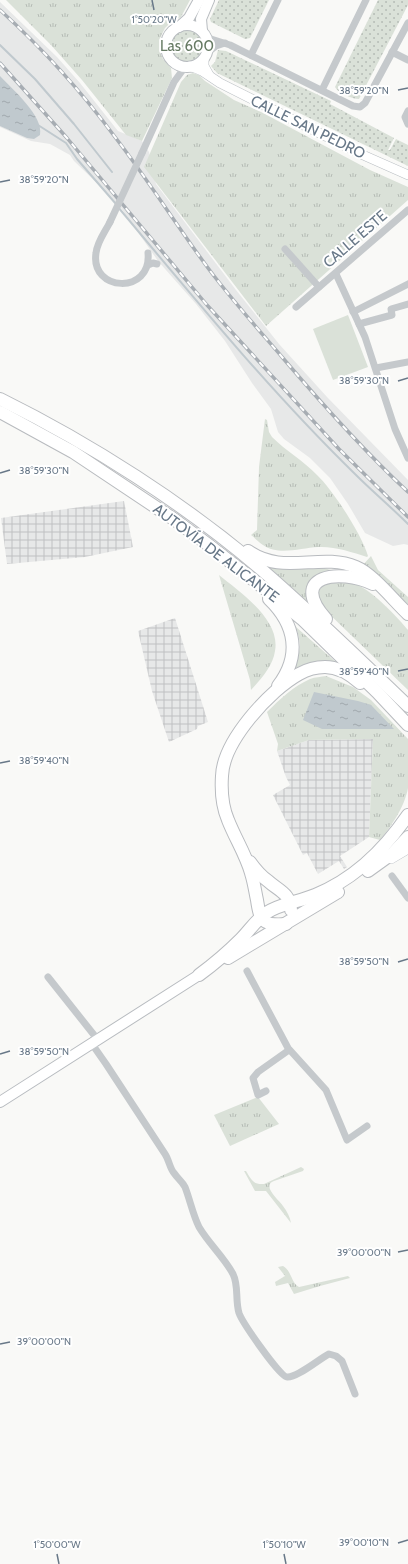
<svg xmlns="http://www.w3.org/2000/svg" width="408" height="1564" font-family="Cabin,sans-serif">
  <defs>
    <pattern id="industrial-grid" width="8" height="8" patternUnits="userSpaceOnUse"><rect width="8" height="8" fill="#e7e8e8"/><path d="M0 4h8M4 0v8" fill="none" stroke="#bfc1c2"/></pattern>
    <pattern id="grass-tufts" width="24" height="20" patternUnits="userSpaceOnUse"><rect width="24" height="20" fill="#dae1d8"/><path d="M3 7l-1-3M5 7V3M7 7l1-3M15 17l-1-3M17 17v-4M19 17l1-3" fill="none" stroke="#b5bbb5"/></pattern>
    <pattern id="park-dots" width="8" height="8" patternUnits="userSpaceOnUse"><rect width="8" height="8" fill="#dae1d8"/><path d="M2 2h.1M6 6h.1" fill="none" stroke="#b5bbb5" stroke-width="1.8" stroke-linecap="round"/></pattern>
    <pattern id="water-ripples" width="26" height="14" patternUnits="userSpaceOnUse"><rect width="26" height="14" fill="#c0c9ce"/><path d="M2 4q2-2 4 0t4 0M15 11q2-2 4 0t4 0" fill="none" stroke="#a0a8ad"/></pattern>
  </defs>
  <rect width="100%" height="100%" fill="#f9f9f7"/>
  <polygon fill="#e7e8e8" points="0,2 57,57 80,83 118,131 142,141 149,152 156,184 236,290 279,344 327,397 408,480 408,545 404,544 393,546 365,533 348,504 330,478 310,458 284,439 278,432 271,409 252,383 225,341 196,304 158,261 121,208 103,189 74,161 70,155 50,144 31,141 0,127"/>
  <g fill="url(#industrial-grid)">
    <polygon points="124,501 133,547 85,557 7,564 1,518"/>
    <polygon points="175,618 208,722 198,726 197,729 169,742 152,691 138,631"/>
    <polygon points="373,739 369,837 340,856 347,867 344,869 339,861 318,874 307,853 303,855 273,795 290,785 286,777 277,751 309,740"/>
  </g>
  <g fill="url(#grass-tufts)">
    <polygon points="6,0 190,0 181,17 171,22 165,28 160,38 160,52 163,59 171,68 172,78 142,141 126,135 82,80 51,45"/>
    <polygon points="193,73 199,75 205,81 234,100 261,112 370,170 408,187 408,200 266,326 144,167 181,82 187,75"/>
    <path d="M 265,419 L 267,420 L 269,432 L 272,437 C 286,451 304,461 317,475 C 333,490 362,535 368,556 L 367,557 C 352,552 334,546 318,547 C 301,548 278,556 263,545 C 258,542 255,538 251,535 L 257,530 L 259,467 Z"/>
    <polygon points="371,556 378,570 408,597 408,607 362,566"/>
    <polygon points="266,566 322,567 336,572 308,591 308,602"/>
    <path d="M 219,575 C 240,592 281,620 275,651 C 273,666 261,679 251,690 L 250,680 Z"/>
    <path d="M 326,582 C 336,582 346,582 355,584 C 371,589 397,617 408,630 L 408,690 L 324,609 L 319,600 L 318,591 Z"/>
    <path d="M 296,627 L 337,663 C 319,660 310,661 293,669 C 301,650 302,646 296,627 Z"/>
    <path d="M 326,676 L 353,687 L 371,700 L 408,739 C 408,752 408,776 408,788 C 405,806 391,827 380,840 L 369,837 L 373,739 L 309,740 L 277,751 L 278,744 L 267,712 C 280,699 294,686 310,679 C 315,677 321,677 326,676 Z"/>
    <polygon points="258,1097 279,1124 230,1146 214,1115"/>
    <path d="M 301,1167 L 304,1169 L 303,1171 L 274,1181 C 261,1186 279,1200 283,1206 C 287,1211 290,1217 291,1223 L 266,1191 L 255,1191 L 244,1171 L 246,1171 C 251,1179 253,1185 264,1184 Z"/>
    <path d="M 283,1266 C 292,1271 291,1283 299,1287 L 348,1276 L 350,1278 L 320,1286 L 294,1294 L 288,1283 L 276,1286 L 275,1282 L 285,1276 L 278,1267 Z"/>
  </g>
  <g fill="url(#park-dots)">
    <polygon points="219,0 269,0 250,38 245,39 211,22 210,19"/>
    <path d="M 378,0 L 408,0 L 408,5 L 359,99 C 352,99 338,93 335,87 Z"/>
    <circle cx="187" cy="46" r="17"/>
    <polygon points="218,50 226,51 331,101 330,104 394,138 388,150 390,150 396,139 408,145 408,166 217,73 211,66 215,62"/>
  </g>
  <polygon fill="#dae1d8" points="348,315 368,367 333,380 313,329"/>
  <g fill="url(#water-ripples)">
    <path d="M 0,76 C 13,90 44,116 40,135 L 34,139 L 27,138 L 0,126 Z"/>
    <polygon points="314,692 358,701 371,705 394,729 322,729 303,720"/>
  </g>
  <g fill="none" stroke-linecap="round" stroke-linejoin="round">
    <g stroke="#c0c9ce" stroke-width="2">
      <polyline points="0,45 35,79 74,124 112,172"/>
      <polyline points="38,125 66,143 77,159 116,204"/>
      <path d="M 118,207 C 194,298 270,391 355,474 C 372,491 391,507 408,524"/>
    </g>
    <defs>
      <g id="secondary">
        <polyline points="204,58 204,66 209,75"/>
        <polyline points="190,66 202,71 220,83 363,155 408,175"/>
        <polyline points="391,859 408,849"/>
      </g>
      <g id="primary">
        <circle cx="187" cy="46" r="21"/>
        <polyline points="179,27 189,18 199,0"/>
        <polyline points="202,31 201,19 209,0"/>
        <polyline points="0,1102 199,975"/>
      </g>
      <g id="highway">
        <path d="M 0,399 C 91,444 185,504 262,570 C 313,614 360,660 408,706"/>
        <polyline points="0,412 73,452 175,520 206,543 269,592 302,619 377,692 408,725"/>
        <path d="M 248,551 C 283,576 320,552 356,567 C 373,574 394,601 408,614"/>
        <path d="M 269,599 C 296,625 301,656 278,686"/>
        <path d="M 326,619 C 287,575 340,568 373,584"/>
        <path d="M 250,862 C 255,869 261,876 268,881 C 279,891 290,893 291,910"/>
        <polyline points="368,871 393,853 408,837"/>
        <path d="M 286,924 C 263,926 260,921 257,900 C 255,891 254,882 251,873 C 246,855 235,838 228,820 C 222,806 221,791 222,776 C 223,741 270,690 299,674 C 306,670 316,667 325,667 C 338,667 351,675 360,683"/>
        <polyline points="228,958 338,892"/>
        <path d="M 199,975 C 214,964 228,952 241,939 C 249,931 256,920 266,913 C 281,903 299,902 315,895 C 355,879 384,850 408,815"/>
      </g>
    </defs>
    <use href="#secondary" stroke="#b9bec3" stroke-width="10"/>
    <use href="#primary" stroke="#b8bcc0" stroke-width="12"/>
    <use href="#highway" stroke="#b8bbbf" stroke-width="14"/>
    <g stroke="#c5c9cc" stroke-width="7">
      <polyline points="206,36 211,39 230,45 353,106 360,107 365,103 408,23"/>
      <polyline points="392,52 408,60"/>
      <polyline points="207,53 216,46 225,43"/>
      <polyline points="251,55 278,0"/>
      <polyline points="322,90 366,0"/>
      <polyline points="408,111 405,117 408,124"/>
      <polyline points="142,153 174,82 182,71 189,66"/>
      <path d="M 110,222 C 105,232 97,242 96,253 C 90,292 152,295 148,253"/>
      <polyline points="285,249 319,287"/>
      <polyline points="148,265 153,263 157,264"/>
      <polyline points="336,274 365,337 395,429 408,458"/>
      <polyline points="296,307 408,210"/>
      <polyline points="353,312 408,284"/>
      <polyline points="359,324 392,315 391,309 408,304"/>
      <polyline points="376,368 408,362"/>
      <polyline points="392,876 408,898"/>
      <polyline points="247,971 288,1048 326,1090 347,1140 367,1126"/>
      <polyline points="48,977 98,1040"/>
      <path d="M 92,1044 L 106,1064 L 165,1154 C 169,1160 170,1169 174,1173 C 178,1179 182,1181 185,1187 C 190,1200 193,1215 199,1227 C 209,1244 224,1257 233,1274 C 239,1286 235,1300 239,1313 C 242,1322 280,1377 287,1377 C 297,1378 319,1359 329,1354 L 336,1356 L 342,1361 L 355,1394"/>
      <polyline points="266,1091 258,1095 253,1078 258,1072 289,1050"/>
    </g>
    <use href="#secondary" stroke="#fff" stroke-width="9"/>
    <use href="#primary" stroke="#fff" stroke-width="10"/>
    <use href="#highway" stroke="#fff" stroke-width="12"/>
    <defs>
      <g id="rail">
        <path d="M 0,10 C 42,48 81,91 115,137 C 149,181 178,228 211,272 C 233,301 258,329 282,357 C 322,404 363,450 408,492"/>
        <polyline points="0,63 67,138 207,305 339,449 408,517"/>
      </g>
    </defs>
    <use href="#rail" stroke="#a7adb3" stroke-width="3.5"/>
    <use href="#rail" stroke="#fff" stroke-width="2" stroke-dasharray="6" stroke-linecap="butt"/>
    <polyline stroke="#c5c9cc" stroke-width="7" points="110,222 142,153"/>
  </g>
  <path fill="none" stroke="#687888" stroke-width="1.5" d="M 152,0 L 154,10M 398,90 L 408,88M 0,182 L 10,180M 398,381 L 408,378M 0,473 L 10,470M 398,671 L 408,669M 0,763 L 10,761M 398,962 L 408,959M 0,1054 L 10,1051M 398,1252 L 408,1250M 0,1344 L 10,1342M 398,1543 L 408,1540M 57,1554 L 59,1564M 284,1554 L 286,1564"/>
  <g text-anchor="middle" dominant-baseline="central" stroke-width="4" stroke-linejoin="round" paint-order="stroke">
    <g font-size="15" fill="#667a63" stroke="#fff">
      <text x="187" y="46">Las 600</text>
    </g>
    <g font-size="15" fill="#687888" stroke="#fff">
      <text transform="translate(308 127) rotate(26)">CALLE SAN PEDRO</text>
      <text transform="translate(355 239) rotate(-41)">CALLE ESTE</text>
      <text transform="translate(216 553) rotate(37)">AUTOVÍA DE ALICANTE</text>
    </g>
  </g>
  <g font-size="10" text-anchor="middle" fill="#687888" stroke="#fff" stroke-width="4" stroke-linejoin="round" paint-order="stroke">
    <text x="154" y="23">1°50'20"W</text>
    <text x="364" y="94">38°59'20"N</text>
    <text x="44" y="183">38°59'20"N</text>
    <text x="364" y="384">38°59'30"N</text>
    <text x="44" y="474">38°59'30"N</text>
    <text x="364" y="675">38°59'40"N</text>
    <text x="44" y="764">38°59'40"N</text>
    <text x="364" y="965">38°59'50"N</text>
    <text x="44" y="1055">38°59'50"N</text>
    <text x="364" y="1256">39°00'00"N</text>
    <text x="44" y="1345">39°00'00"N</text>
    <text x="364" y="1546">39°00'10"N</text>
    <text x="57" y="1548">1°50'00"W</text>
    <text x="284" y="1548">1°50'10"W</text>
  </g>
</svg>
